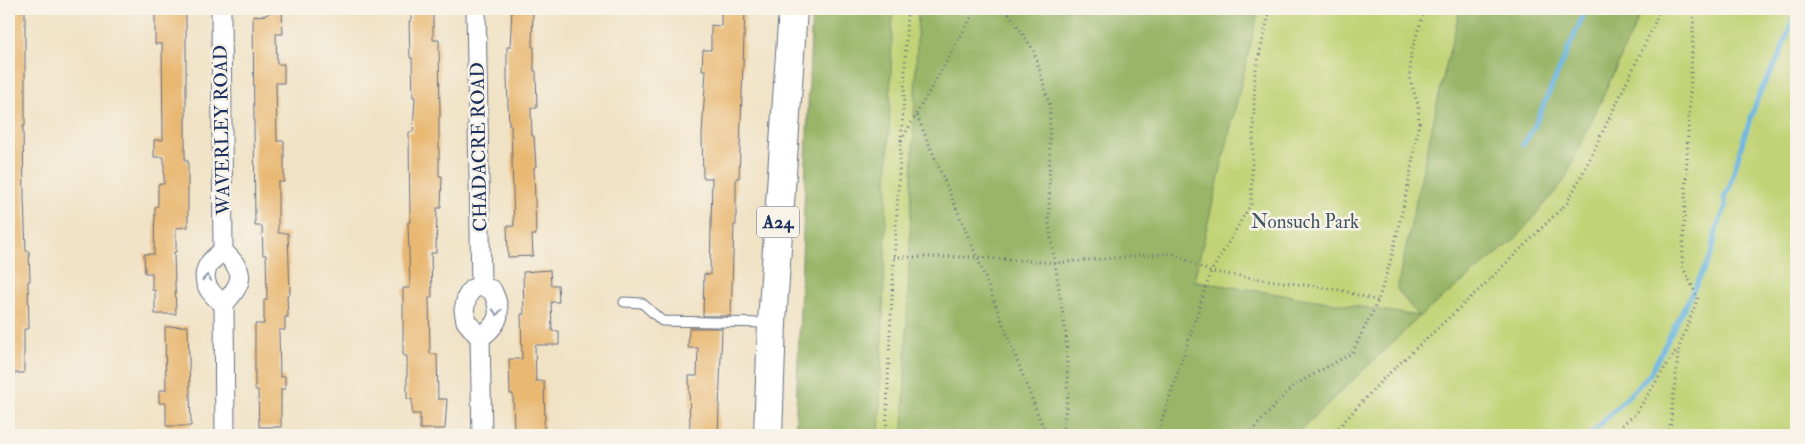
<svg xmlns="http://www.w3.org/2000/svg" width="1805" height="444" font-family="'IM FELL Double Pica',serif">
  <rect width="100%" height="100%" fill="#f7f3e8"/>
  <filter id="ink" filterUnits="userSpaceOnUse"><feTurbulence type="fractalNoise" baseFrequency=".02" numOctaves="2"/><feDisplacementMap in="SourceGraphic" scale="10" xChannelSelector="R" yChannelSelector="G"/><feConvolveMatrix kernelMatrix="1 2 1 2 8 2 1 2 1" color-interpolation-filters="sRGB"/></filter>
  <filter id="wash" filterUnits="userSpaceOnUse"><feTurbulence type="fractalNoise" baseFrequency=".0096" numOctaves="4" result="noise"/><feDisplacementMap in="SourceGraphic" scale="20" xChannelSelector="R" yChannelSelector="G"/><feGaussianBlur stdDeviation="1.12" result="paint"/><feColorMatrix in="noise" values="0 0 0 0 0 0 0 0 0 0 0 0 0 0 0 0 0 1.4 0 .05"/><feComposite in="paint" operator="in"/></filter>
  <g filter="url(#wash)">
    <rect width="100%" height="100%" fill="#f0e2c5"/>
    <polygon fill="#c1d376" stroke="#6e816a" points="820,9 1796,9 1796,435 806,435"/>
    <g fill="#98b567" stroke="#5a7262">
      <polygon points="812,9 893,9 879,435 795,435"/>
      <polygon points="918,9 1259,9 1194,281 1418,316 1397,289 1441,86 1460,9 1643,9 1564,181 1515,239 1419,317 1295,435 903,435"/>
    </g>
    <g fill="none" stroke-linecap="round" stroke-linejoin="round">
      <g stroke="#69b5e2" stroke-width="5">
        <polyline points="1523,145 1534,127 1586,9"/>
        <polyline points="1590,435 1650,374 1712,254 1717,227 1726,207 1724,197 1729,189 1743,140 1760,92 1780,55 1796,10"/>
      </g>
    </g>
    <g id="blocks">
      <g fill="#e9b872">
        <polygon points="9,9 25,9 25,126 23,126 24,199 26,251 29,251 30,281 28,281 29,329 24,329 24,373 9,373"/>
        <polygon points="155,9 186,9 186,117 185,117 185,161 188,161 188,227 176,228 176,252 174,252 176,314 155,314 155,290 152,290 152,273 145,273 144,254 154,254 155,207 158,206 158,184 164,184 164,157 154,157 154,140 163,140 162,44 155,44"/>
        <polygon points="411,9 433,9 433,40 439,40 440,117 439,117 439,176 442,176 441,208 437,208 436,253 431,253 432,297 429,297 430,354 437,354 438,399 447,399 445,429 420,429 420,414 412,414 412,399 407,399 407,356 403,356 403,288 410,288 408,222 410,222 409,132 413,132 415,97 413,97 412,58 410,58 409,21 411,21"/>
        <polygon points="512,9 533,9 532,47 534,47 534,71 536,71 537,108 531,108 532,136 534,136 536,167 534,167 536,235 532,235 533,256 508,257 507,226 514,226 511,125 509,125 507,80 507,47 510,47"/>
        <polygon points="721,9 745,9 739,178 736,178 736,225 734,225 731,316 703,316 704,274 710,275 712,178 703,178 702,135 706,70 702,70 703,50 711,50 711,25 721,26"/>
        <polygon points="269,12 282,12 283,34 276,34 277,64 284,64 284,83 276,83 277,141 284,141 284,182 278,182 278,233 288,233 290,294 287,295 288,317 285,317 285,330 279,330 280,377 285,376 285,389 281,389 281,427 259,427 258,390 255,390 255,324 264,324 264,300 267,300 266,255 263,255 262,226 255,226 253,16 267,15"/>
        <polygon points="550,270 551,285 558,285 559,302 551,302 552,331 559,331 559,345 535,345 536,381 544,381 545,420 544,420 544,435 514,435 513,394 510,394 509,359 522,359 521,314 524,314 523,272"/>
        <polygon points="188,326 191,426 166,426 166,403 159,403 159,390 166,390 165,327"/>
        <polygon points="689,328 722,328 718,435 690,435 689,376 697,376 698,348 688,348"/>
      </g>
    </g>
  </g>
  <g filter="url(#ink)">
    <use href="#blocks" fill-opacity="0" stroke="#666e82" stroke-width="1"/>
    <g fill="none" stroke-linecap="round" stroke-linejoin="round">
      <defs>
        <polyline id="lane" points="624,302 642,303 662,321 769,323"/>
        <g id="street">
          <path d="M 221,9 L 223,251 C 246,273 244,281 224,304 L 225,435"/>
          <polyline points="476,9 481,286"/>
          <path d="M 223,251 C 198,268 200,287 224,304"/>
          <path d="M 480,338 C 500,323 503,313 492,290 L 481,286 L 472,289 L 467,297 L 464,310 L 466,321 L 480,338 L 482,435"/>
        </g>
        <polyline id="highway" points="768,435 772,323 793,9"/>
      </defs>
      <use href="#lane" stroke="#666e82" stroke-width="11"/>
      <use href="#street" stroke="#666e82" stroke-width="21"/>
      <use href="#highway" stroke="#666e82" stroke-width="30"/>
      <g stroke="#666e82" stroke-width="3" stroke-dasharray="1 4" stroke-linecap="butt">
        <polyline points="1006,9 1034,51 1050,106 1049,224 1066,335 1068,393 1062,435"/>
        <polyline points="917,116 977,257 1046,435"/>
        <polyline points="901,141 904,97 907,9"/>
        <polyline points="894,257 977,257 1055,263 1172,253 1211,272 1340,290 1378,301"/>
        <polyline points="886,435 890,333 901,141 976,9"/>
        <polyline points="1157,435 1211,272 1251,204 1255,74 1270,9"/>
        <polyline points="1248,435 1293,386 1352,353 1378,301 1392,256 1409,181 1419,123 1418,105 1410,79 1411,52 1425,9"/>
        <polyline points="1332,435 1382,380 1484,285 1567,203 1585,169 1653,27 1660,9"/>
        <polyline points="1611,435 1636,413 1677,349"/>
        <polyline points="1669,435 1679,347 1698,298 1682,266 1694,9"/>
      </g>
      <use href="#lane" stroke="#fff" stroke-width="9"/>
      <use href="#street" stroke="#fff" stroke-width="19"/>
      <use href="#highway" stroke="#fff" stroke-width="28"/>
    </g>
    <defs><path id="oneway-chevron" d="M-2-3.5L2.5 0L-2 3.5" fill="none" stroke-width="1.6" stroke-linecap="round" stroke-linejoin="round" transform="scale(1.25)"/></defs>
    <g stroke="#8d97ae">
      <use href="#oneway-chevron" transform="translate(207 278) rotate(-86)"/>
      <use href="#oneway-chevron" transform="translate(497 312) rotate(92)"/>
    </g>
  </g>
  <g text-anchor="middle" dominant-baseline="central" stroke-width="5" stroke-linejoin="round" paint-order="stroke">
    <rect fill="#f7f3e8" stroke="#5d6a87" stroke-width="1" x="757" y="206.5" width="42" height="31" rx="4"/>
    <g font-size="18" font-weight="bold" fill="#1b2f5e">
      <text x="778" y="222">A24</text>
    </g>
    <g font-size="19" fill="#1b2f5e" stroke="#f7f3e8">
      <text transform="translate(222 130) rotate(-91)">WAVERLEY ROAD</text>
      <text transform="translate(479 147) rotate(-91)">CHADACRE ROAD</text>
    </g>
    <g font-size="19" fill="#445864" stroke="#f7f3e8">
      <text x="1305" y="222">Nonsuch Park</text>
    </g>
  </g>
  <rect width="1805" height="444" fill="none" stroke="#f7f3e8" stroke-width="30"/>
</svg>
